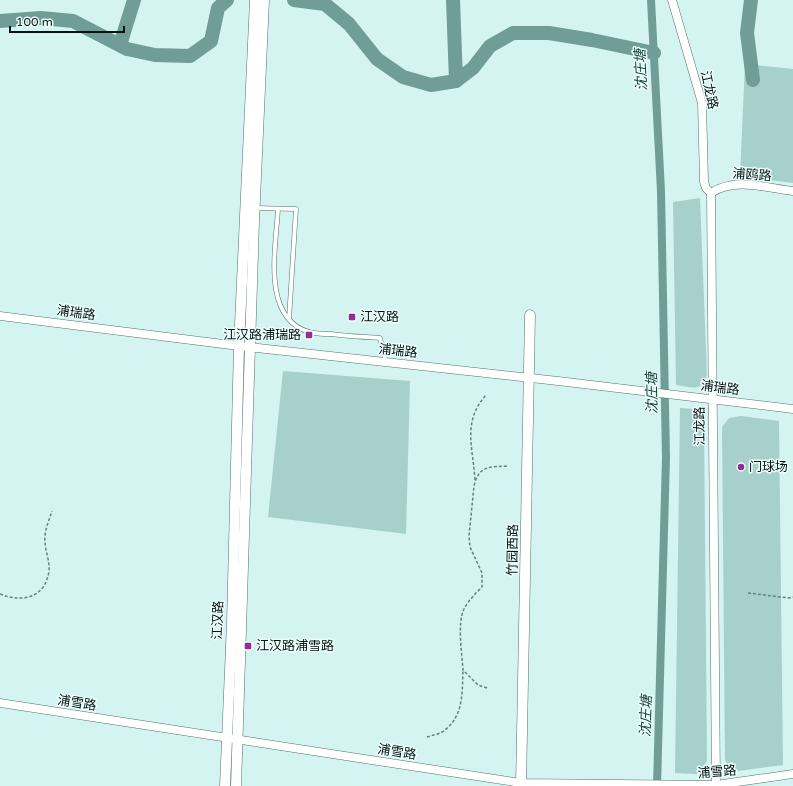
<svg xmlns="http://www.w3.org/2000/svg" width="793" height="786" font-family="'Varela Round','Noto Sans SC',sans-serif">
  <rect width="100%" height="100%" fill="#d3f4f0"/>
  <g fill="#a7d0cc">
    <polygon points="745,64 793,69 793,183 740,176"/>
    <path d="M 700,198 L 707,375 C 702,393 690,387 676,385 L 673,202 Z"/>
    <polygon points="283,371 410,381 406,534 268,517"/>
    <polygon points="680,408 696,409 699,411 704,423 707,761 700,772 696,774 675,773"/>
    <polygon points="741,416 779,421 783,765 738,771 729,769 725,759 722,427 729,418"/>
  </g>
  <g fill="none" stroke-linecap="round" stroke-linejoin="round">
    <polyline stroke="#719d98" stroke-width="8" points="651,0 661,191 666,458 657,786"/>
    <g stroke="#719d98" stroke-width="14">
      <polyline points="294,0 325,4 349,24 377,59 403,77 431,85 456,81 473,68 490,46 513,33 549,33 592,40 654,53"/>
      <polyline points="453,0 456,81"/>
      <polyline points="751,0 747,33 753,80"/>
      <polyline points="0,21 41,18 73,21 127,49 155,55 190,56 211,41 218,8 227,0"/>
      <polyline points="120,45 134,0"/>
    </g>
    <defs>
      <g id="service">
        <polyline points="255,208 296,209 289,319"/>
        <path d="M 278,209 C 276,247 261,318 309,332 C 316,334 324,334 331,334 C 347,336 364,337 380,338 L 386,362"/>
      </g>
      <g id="minor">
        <polyline points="672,0 702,103 704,182 706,188 711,193"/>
        <polyline points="711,193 716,786"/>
        <path d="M 711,193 C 734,177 767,188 793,191"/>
        <polyline points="0,316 239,346 558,381 793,409"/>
        <polyline points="0,703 521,783 716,785 793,774"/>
      </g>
      <g id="tertiary">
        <polyline points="225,786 232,623 239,346 255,0"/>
        <polyline points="236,786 254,221 264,0"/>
        <polyline points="521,786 530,315"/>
      </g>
    </defs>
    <use href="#service" stroke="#54716e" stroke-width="5"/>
    <use href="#minor" stroke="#54716e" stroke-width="9"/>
    <use href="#tertiary" stroke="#54716e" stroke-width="11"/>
    <g stroke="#697f7c" stroke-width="1.5" stroke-dasharray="3 2" stroke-linecap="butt">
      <path d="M 475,480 C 473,447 462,422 486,395"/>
      <polyline points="748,593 789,598 793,597"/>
      <path d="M 0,594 C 23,603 45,598 49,571 C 50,561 45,551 45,541 C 44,531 49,521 52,511"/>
      <path d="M 487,688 L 478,685 L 463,670 C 462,654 457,623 464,609 C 468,601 475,594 482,587 L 482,573 L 470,547 L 469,536 L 474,486 C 479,465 490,467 508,466"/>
      <path d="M 427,737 C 433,735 441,734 445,730 C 464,715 462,692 463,670"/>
    </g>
    <use href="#service" stroke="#fff" stroke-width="4"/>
    <use href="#minor" stroke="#fff" stroke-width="8"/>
    <use href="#tertiary" stroke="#fff" stroke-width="10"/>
  </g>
  <g fill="#952e92" stroke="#ebfefc" stroke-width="1.5">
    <rect x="348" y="313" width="8" height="8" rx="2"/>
    <rect x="305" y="331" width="8" height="8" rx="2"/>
    <circle cx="741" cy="467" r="4"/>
    <rect x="244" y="642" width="8" height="8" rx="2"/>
  </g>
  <g text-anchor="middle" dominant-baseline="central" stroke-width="3" stroke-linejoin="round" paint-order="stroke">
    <g font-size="13" fill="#071211" stroke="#ebfefc">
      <text transform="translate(709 90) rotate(78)">江龙路</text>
      <text transform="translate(752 175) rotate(4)">浦鸥路</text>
      <text transform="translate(76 313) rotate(8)">浦瑞路</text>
      <text transform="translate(398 351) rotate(6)">浦瑞路</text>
      <text transform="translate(720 388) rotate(7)">浦瑞路</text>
      <text transform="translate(700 426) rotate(-91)">江龙路</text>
      <text transform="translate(513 550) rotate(-89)">竹园西路</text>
      <text transform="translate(218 620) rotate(-88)">江汉路</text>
      <text transform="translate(77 703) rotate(9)">浦雪路</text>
      <text transform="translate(397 752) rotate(9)">浦雪路</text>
      <text transform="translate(717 772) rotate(-5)">浦雪路</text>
    </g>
    <g font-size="13" fill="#071211" stroke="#ebfefc" text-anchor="start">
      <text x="360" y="317">江汉路</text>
      <text x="301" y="335" text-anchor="end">江汉路浦瑞路</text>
      <text x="749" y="467">门球场</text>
      <text x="256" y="646">江汉路浦雪路</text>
    </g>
    <g font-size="14" font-style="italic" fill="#143f3b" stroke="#ebfefc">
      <text transform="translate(641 70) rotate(-93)">沈庄塘</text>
      <text transform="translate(652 393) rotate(-91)">沈庄塘</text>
      <text transform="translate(646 716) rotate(-88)">沈庄塘</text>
    </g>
  </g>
  <path d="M10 26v6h114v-6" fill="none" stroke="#071211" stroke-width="2"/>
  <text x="16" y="26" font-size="12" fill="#071211" stroke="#ebfefc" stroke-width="3" paint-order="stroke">100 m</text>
</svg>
